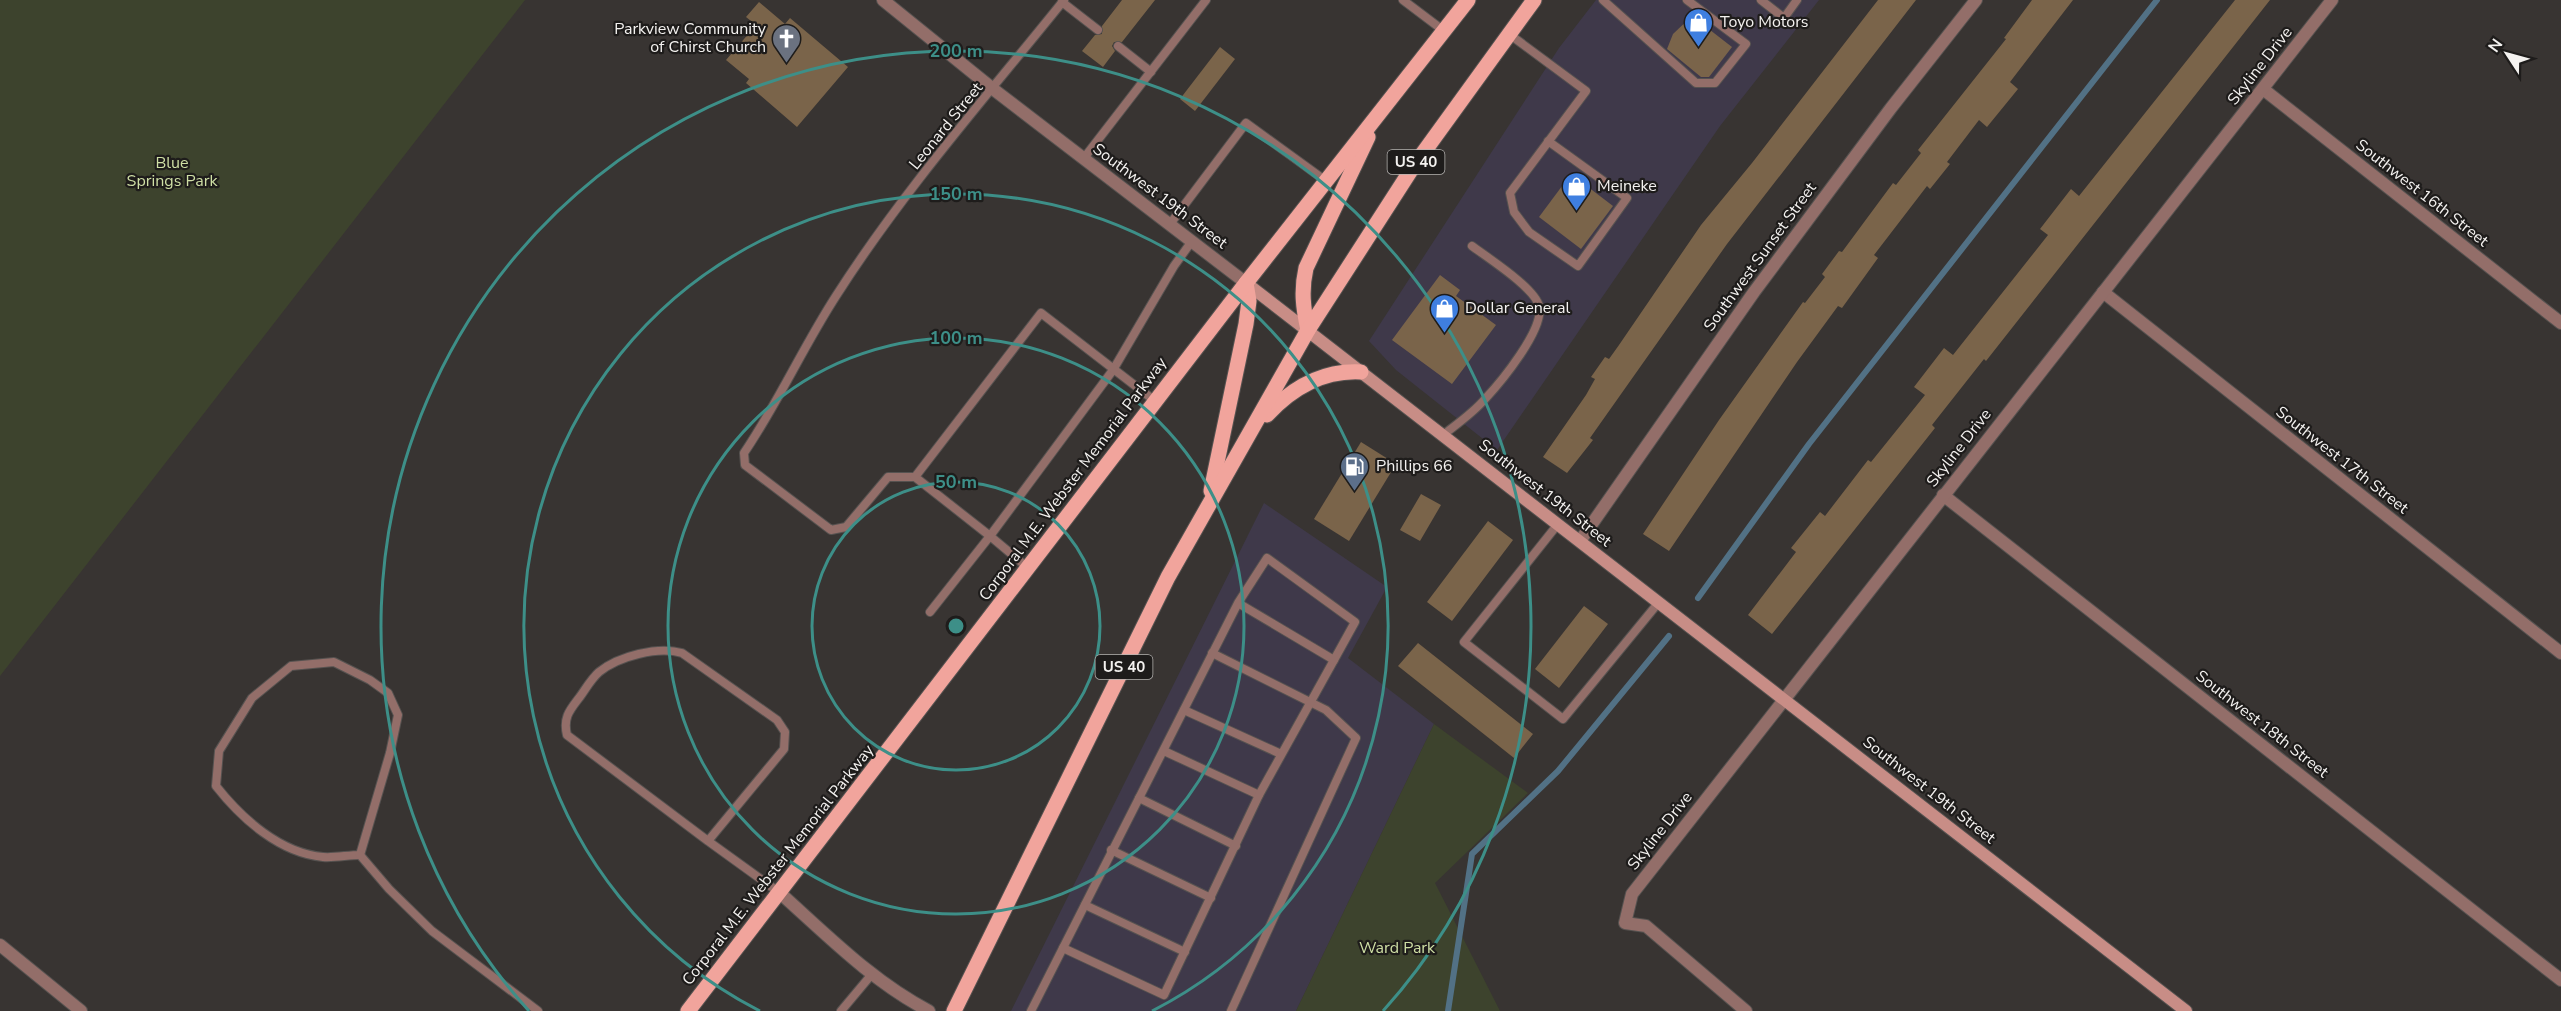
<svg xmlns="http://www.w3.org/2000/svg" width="2561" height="1011" font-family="'Nunito Sans',sans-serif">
  <rect width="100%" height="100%" fill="#383432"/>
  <g fill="#3f394a">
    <polygon points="1596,0 1819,0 1720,126 1497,450 1396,370 1369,341 1559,48"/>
    <polygon points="1264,503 1387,587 1348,658 1434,724 1296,1011 1011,1011"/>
  </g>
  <g fill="#3d432d">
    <polygon points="0,0 525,0 0,676"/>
    <polygon points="1434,724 1528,793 1435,883 1500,1011 1296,1011"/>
  </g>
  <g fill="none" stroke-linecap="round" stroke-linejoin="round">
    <g stroke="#527185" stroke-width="6">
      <polyline points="1698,598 1809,444 2157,0"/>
      <polyline points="1448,1011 1472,854 1558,771 1669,636"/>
    </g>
  </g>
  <g fill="#7a644a">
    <polygon points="1122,0 1155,0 1122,42 1114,42 1112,46 1115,51 1103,67 1082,51 1095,35 1102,34 1102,26"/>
    <polygon points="1878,0 1916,0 1727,244 1590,438 1593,440 1567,473 1543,457 1586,395 1595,379 1591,377 1605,357 1609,359 1619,345 1701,225 1752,163"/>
    <polygon points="2032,0 2073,0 2010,82 2018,89 1987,127 1979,120 1947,162 1950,164 1930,189 1927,186 1874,255 1878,258 1842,308 1838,306 1797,362 1669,551 1643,534 1719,420 1803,302 1805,303 1825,277 1822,274 1839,251 1842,252 1893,183 1896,185 1921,153 1918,150 2006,39 2004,38"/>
    <polygon points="2235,0 2270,0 1986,361 1984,359 1932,425 1935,428 1772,634 1748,615 1796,552 1791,548 1820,512 1825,516 1868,460 1871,462 1925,395 1914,387 1944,348 1953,355 2048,235 2040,229 2071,189 2079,196"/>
    <polygon points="759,2 785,24 790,18 848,67 797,127 746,83 749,79 726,60 756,25 746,17"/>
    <polygon points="1692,16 1732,47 1709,77 1701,77 1667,49 1673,34"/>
    <polygon points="1220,47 1235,59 1195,111 1180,99"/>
    <polygon points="1571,174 1613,206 1581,249 1539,217"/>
    <polygon points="1440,275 1460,290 1456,296 1496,325 1452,384 1392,340"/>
    <polygon points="1361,442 1396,464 1349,541 1314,519"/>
    <polygon points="1421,494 1441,505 1420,541 1400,530"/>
    <polygon points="1488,521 1513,540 1452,621 1427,602"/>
    <polygon points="1584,606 1608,624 1559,688 1535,669"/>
    <polygon points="1418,643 1533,734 1514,758 1398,666"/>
  </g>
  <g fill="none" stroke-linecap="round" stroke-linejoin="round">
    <defs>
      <g id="lane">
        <polyline points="1403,0 1444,31"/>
        <polyline points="1603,0 1696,83 1715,83 1746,44 1687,0"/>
        <polyline points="1761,0 1784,18 1797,0"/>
        <polyline points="1062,2 1098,30"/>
        <polyline points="1509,34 1586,91 1510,193 1514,212 1529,232 1578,266 1627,198 1548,141"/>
        <polyline points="1118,46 1151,72"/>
        <polyline points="1084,158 1206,0"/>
        <polyline points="1170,224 1246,123 1326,181"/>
        <path d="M 1443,435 C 1457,424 1473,413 1485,399 C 1500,383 1545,329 1539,306 C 1535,288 1488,258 1472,246"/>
        <path d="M 915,477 L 888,477 L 846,527 L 831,530 L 745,465 L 744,453 C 778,403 803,347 836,296 C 903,191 986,97 1064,0"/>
        <polyline points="1558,524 1464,642 1563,719 1659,602"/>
        <polyline points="1028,568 990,536 1113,370 1174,266 1192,241"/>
        <polyline points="930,612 990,536 915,477 1041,313 1155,401"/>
        <polyline points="1212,653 1326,710 1356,738 1231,1011"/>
        <path d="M 334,662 L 370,680 L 388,693 L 398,715 L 390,753 L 360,855 C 348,855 335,858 323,857 C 280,853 242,819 216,786 L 219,751 L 252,698 L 291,666 Z"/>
        <polyline points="1184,710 1281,754"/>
        <polyline points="1164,751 1259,795"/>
        <polyline points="1139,798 1236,846"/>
        <path d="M 708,841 L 567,735 C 563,718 569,711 579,698 C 585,690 591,679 599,672 C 619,656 658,646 682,653 L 777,720 L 785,732 L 784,749 L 708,841 L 780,893"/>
        <polyline points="1111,850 1211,898"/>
        <polyline points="360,855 389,889 432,931 538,1011"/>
        <polyline points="1085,905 1185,952"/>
        <polyline points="1063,948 1164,995 1259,795 1334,660"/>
        <polyline points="841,1011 872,974"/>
        <polyline points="1031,1011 1238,603 1267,558 1355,622 1334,660 1238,603"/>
      </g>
      <g id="street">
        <polyline points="883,0 993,89 1246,283"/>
        <polyline points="2263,89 2561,323"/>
        <polyline points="2103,292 2561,653"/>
        <polyline points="1943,495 2561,980"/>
        <polyline points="1580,541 1754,292 1891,108 1976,0"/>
        <path d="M 780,893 C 827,935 873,982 929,1011"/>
        <polyline points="0,945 81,1011"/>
        <polyline points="1746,1011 1646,926 1625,923 1632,894 2332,0"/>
      </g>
      <polyline id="secondary" points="1246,283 2186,1011"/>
      <g id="primary">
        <path d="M 1308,330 C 1303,308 1301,290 1306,268 L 1368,137"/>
        <path d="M 1267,415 C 1292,388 1323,370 1361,372"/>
        <polyline points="1211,491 1246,324 1249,301 1246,283"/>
        <polyline points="688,1011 1246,283 1468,0"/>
        <polyline points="954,1011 1168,577 1308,330 1413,167 1534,0"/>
      </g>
    </defs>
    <use href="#lane" stroke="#565250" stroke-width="10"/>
    <use href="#street" stroke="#565250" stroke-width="14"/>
    <use href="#secondary" stroke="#565250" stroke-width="14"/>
    <use href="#primary" stroke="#565250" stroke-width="17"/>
    <use href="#lane" stroke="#936e69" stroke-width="8"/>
    <use href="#street" stroke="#936e69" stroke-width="12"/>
    <use href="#secondary" stroke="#c88d86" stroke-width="12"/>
    <use href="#primary" stroke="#f1a49c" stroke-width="15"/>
  </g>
  <g fill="none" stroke="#3d8f88" stroke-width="3">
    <circle cx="956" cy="626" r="144"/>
    <circle cx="956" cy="626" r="288"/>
    <path d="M760 1011A432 432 0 1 1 1152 1011"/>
    <path d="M529 1011A575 575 0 1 1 1383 1011"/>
  </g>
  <defs>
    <symbol id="shop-pin" viewBox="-11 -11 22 30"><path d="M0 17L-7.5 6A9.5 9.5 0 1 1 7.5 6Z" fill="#3f7fe0" stroke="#1e1c1b"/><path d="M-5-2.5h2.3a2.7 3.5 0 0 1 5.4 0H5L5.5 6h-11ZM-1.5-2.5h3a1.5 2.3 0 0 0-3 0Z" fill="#fff"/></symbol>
    <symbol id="church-pin" viewBox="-11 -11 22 30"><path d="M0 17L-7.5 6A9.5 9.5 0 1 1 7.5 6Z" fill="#6b7280" stroke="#1e1c1b"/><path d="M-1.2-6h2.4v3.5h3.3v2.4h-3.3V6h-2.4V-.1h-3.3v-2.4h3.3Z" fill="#fff"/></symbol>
    <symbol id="fuel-pin" viewBox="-11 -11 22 30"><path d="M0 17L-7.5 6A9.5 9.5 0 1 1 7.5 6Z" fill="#5c6f8a" stroke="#1e1c1b"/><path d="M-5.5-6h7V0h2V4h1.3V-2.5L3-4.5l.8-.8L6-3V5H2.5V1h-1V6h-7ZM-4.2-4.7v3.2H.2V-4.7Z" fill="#fff"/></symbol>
  </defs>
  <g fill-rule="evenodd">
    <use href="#shop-pin" x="1682" y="6" width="33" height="45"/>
    <use href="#church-pin" x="770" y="22" width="33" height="45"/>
    <use href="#shop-pin" x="1560" y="170" width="33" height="45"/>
    <use href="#shop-pin" x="1428" y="292" width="33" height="45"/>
    <use href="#fuel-pin" x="1338" y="450" width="33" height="45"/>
  </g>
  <g text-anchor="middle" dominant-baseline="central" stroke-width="4.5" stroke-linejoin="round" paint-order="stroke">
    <g fill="#1e1c1b" stroke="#b4b2b0" stroke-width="1.5">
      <rect x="1387.5" y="150" width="57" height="24" rx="4.5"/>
      <rect x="1095.5" y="655" width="57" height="24" rx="4.5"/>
    </g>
    <g font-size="15" font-weight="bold" fill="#f4f2f0">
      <text x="1416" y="162">US 40</text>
      <text x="1124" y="667">US 40</text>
    </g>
    <g font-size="16" fill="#f4f2f0" stroke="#1e1c1b" text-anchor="start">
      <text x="1720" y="22">Toyo Motors</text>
      <text x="766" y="29" text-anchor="end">Parkview Community<tspan x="766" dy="18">of Chirst Church</tspan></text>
      <text x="1597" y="186">Meineke</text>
      <text x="1465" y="308">Dollar General</text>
      <text x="1376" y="466">Phillips 66</text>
    </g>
    <g font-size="16" fill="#f4f2f0" stroke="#1e1c1b">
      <text transform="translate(2260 66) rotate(-52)">Skyline Drive</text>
      <text transform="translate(946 126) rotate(-51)">Leonard Street</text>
      <text transform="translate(2422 193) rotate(38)">Southwest 16th Street</text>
      <text transform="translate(1160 196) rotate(37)">Southwest 19th Street</text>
      <text transform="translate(1760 257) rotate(-54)">Southwest Sunset Street</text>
      <text transform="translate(1959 448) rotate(-52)">Skyline Drive</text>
      <text transform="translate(2342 460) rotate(38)">Southwest 17th Street</text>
      <text transform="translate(1073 479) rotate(-53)">Corporal M.E. Webster Memorial Parkway</text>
      <text transform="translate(1545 493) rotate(38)">Southwest 19th Street</text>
      <text transform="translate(2262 724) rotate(38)">Southwest 18th Street</text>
      <text transform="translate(1929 790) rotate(38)">Southwest 19th Street</text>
      <text transform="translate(1660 831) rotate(-52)">Skyline Drive</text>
      <text transform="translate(778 865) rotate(-52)">Corporal M.E. Webster Memorial Parkway</text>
    </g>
    <g font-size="16" fill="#cfdfa5" stroke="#1e1c1b">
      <text x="172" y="163">Blue<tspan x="172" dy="18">Springs Park</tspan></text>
      <text x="1397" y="948">Ward Park</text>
    </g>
  </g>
  <circle cx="956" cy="626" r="9" fill="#3d8f88" stroke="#1e1c1b" stroke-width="3"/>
  <g font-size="18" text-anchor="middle" font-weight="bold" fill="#3d8f88" stroke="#1e1c1b" stroke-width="4.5" stroke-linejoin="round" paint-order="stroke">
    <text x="956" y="57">200 m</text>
    <text x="956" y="200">150 m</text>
    <text x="956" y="344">100 m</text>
    <text x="956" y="488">50 m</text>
  </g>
  <g transform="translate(2507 54) rotate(306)" stroke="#1e1c1b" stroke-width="4.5" paint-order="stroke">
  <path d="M0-4.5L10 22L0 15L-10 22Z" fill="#f4f2f0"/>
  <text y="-9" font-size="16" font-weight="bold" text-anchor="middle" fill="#f4f2f0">N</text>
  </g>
</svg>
